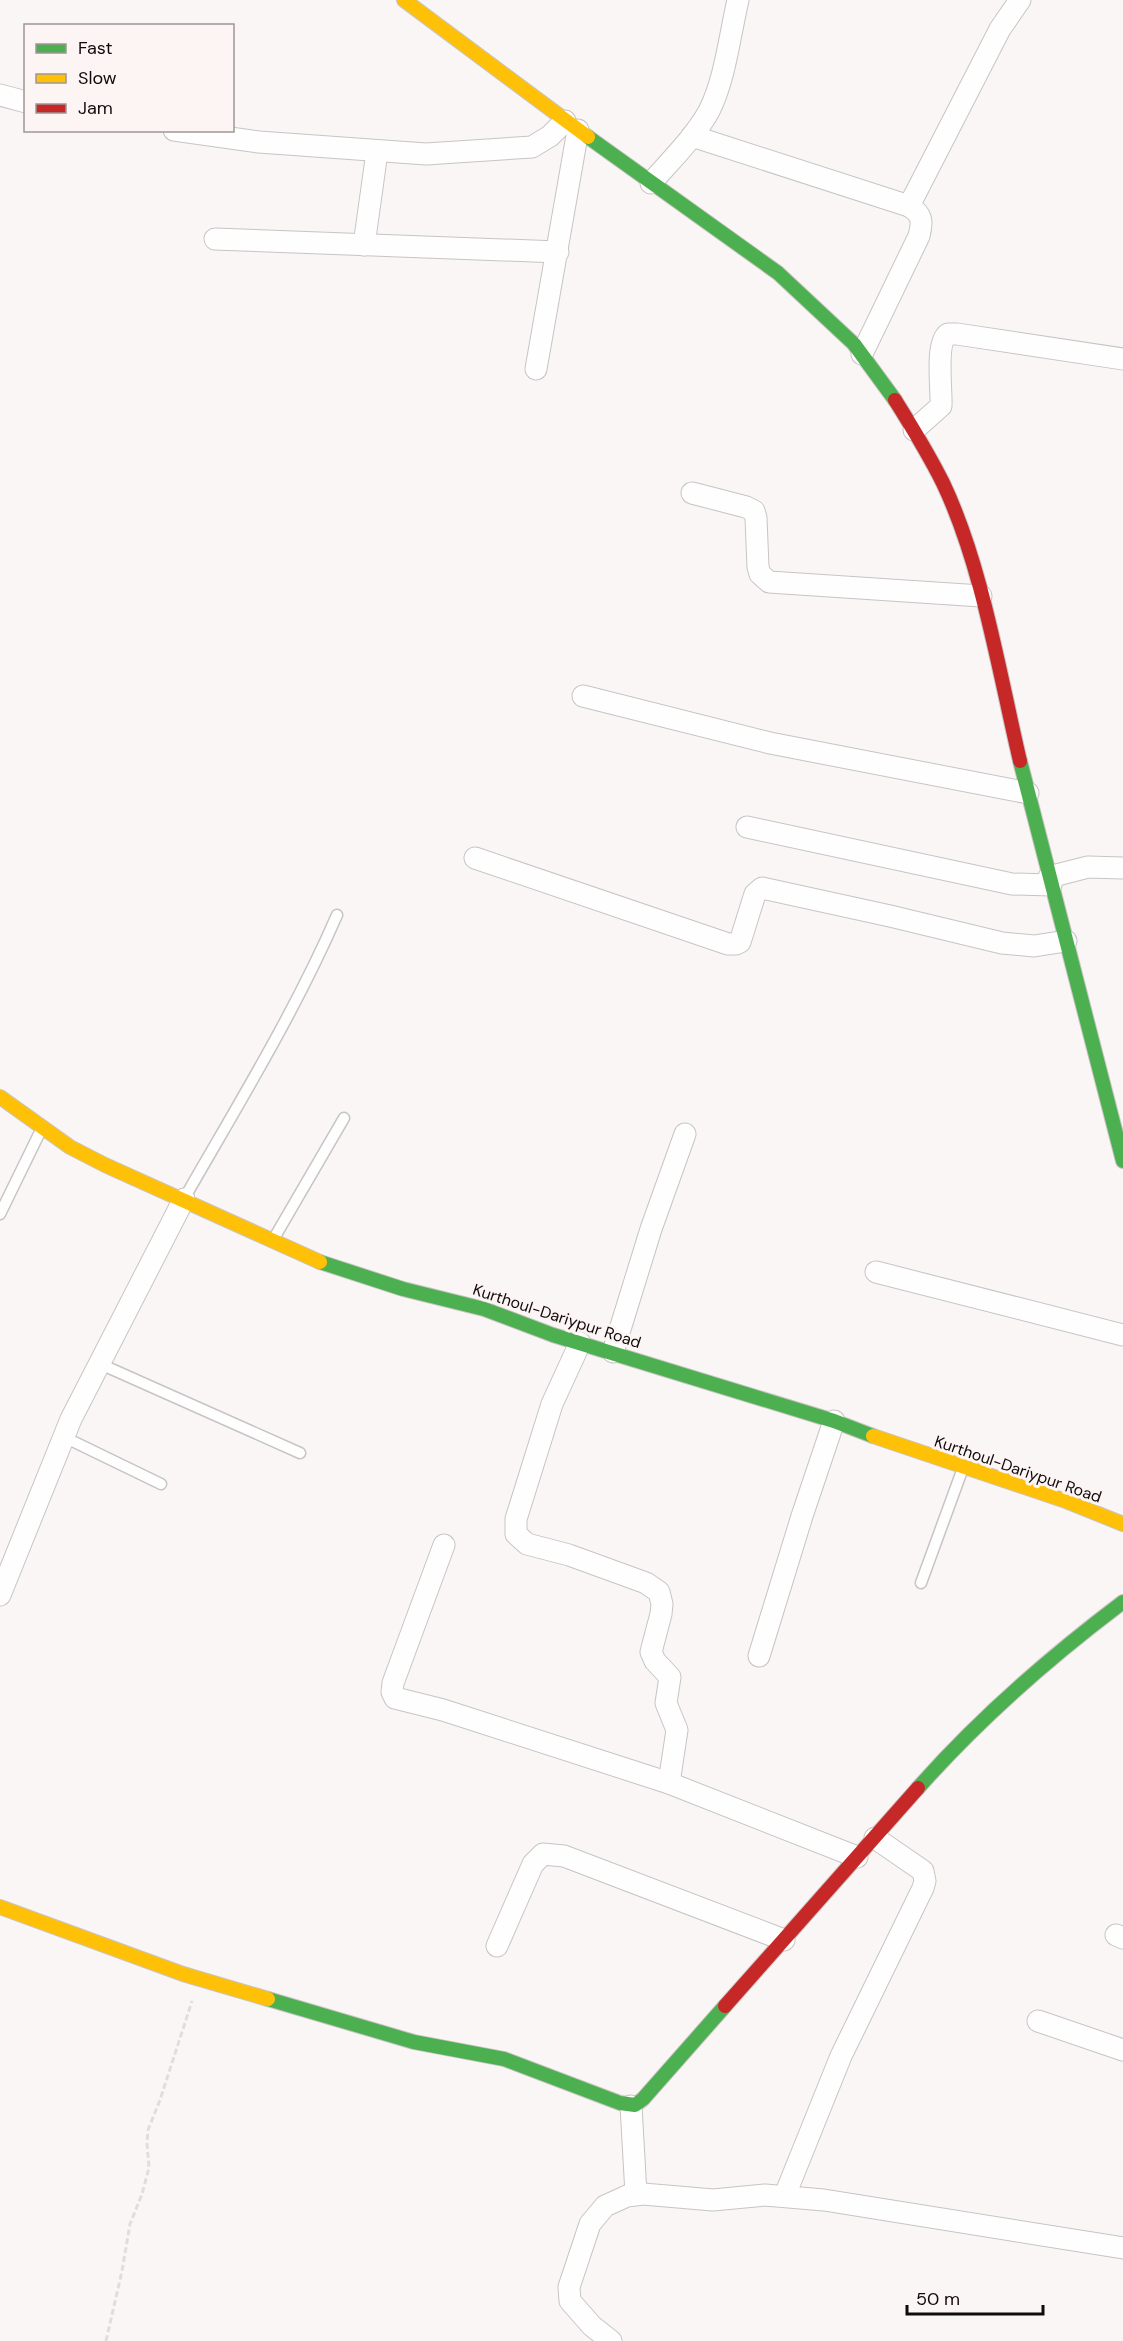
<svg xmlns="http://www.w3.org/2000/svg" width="1123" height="2341" font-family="'DM Sans',sans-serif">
  <rect width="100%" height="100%" fill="#fbf6f6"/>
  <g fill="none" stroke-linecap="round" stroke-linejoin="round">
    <defs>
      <g id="lane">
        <path d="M 184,1199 C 237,1106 294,1014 337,915"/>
        <polyline points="0,1214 41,1130"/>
        <polyline points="273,1240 344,1118"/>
        <polyline points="98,1363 300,1453"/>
        <polyline points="64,1437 161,1484"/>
        <polyline points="921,1583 963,1468"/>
      </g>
      <g id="street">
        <polyline points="0,95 26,102"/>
        <polyline points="174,130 259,142 426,154 532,147 550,136 565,121"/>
        <path d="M 692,136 L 909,206 C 922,214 923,221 919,236 L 862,354"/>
        <path d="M 651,183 C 671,160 694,138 709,111 C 725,80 730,34 738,0"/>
        <polyline points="909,206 1000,29 1020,0"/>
        <polyline points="215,239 558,252"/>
        <polyline points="364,245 377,152"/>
        <polyline points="536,369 578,130"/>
        <path d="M 914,430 L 941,406 C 942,391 935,343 948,334 L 957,334 L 1123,359"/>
        <polyline points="692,493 746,507 754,511 756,518 758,567 760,574 769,582 981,596"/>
        <polyline points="583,696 770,743 1028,793"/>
        <polyline points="747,827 1012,884 1051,885"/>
        <polyline points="475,858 728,944 736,944 740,942 755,894 762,888 890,916 1002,943 1034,946 1066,941"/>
        <polyline points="1049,877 1088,867 1123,868"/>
        <polyline points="876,1272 1123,1335"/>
        <polyline points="580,1343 552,1404 516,1519 516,1534 527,1544 569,1555 646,1583 659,1592 662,1604 661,1614 651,1652 655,1661 670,1677 666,1703 677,1730 669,1783"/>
        <polyline points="613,1352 651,1229 685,1134"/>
        <polyline points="444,1545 393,1683 392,1692 395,1698 443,1710 669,1783 857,1857"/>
        <polyline points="0,1595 71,1419 184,1199"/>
        <polyline points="759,1656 802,1516 834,1421"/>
        <polyline points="1116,1935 1123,1938"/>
        <polyline points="497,1946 533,1864 543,1854 564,1856 784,1940"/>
        <polyline points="1038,2021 1123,2050"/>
        <polyline points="631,2106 636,2194"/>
        <polyline points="785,2195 841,2056 923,1888 925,1881 923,1871 875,1838"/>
        <polyline points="611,2341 592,2326 570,2301 569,2287 590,2224 605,2206 627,2196 643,2194 713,2200 765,2195 824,2200 1123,2248"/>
      </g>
      <g id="fast">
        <polyline points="588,137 778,273 854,344 895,400"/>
        <polyline points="1020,761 1123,1161"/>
        <polyline points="320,1262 403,1289 484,1309 553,1335 834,1421 873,1436"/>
        <path d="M 918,1788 C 979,1719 1050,1657 1123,1602"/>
        <polyline points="268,1999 414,2042 504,2059 620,2103 635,2105 643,2099 725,2006"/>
      </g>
      <g id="slow">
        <polyline points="404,0 588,137"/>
        <polyline points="0,1097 70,1147 105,1165 320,1262"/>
        <polyline points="873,1436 1066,1501 1123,1524"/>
        <polyline points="0,1907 183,1974 268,1999"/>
      </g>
      <g id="jam">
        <path d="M 895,400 C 912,427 929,455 943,483 C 982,565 999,672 1020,761"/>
        <polyline points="725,2006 918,1788"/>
      </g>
    </defs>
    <use href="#lane" stroke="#c8c4c4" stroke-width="13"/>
    <use href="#street" stroke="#c8c4c4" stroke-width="23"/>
    <use href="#fast" stroke="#c8c4c4" stroke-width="16"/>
    <use href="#slow" stroke="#c8c4c4" stroke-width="16"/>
    <use href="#jam" stroke="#c8c4c4" stroke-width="16"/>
    <polyline stroke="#dfdede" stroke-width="3" stroke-dasharray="6 3" stroke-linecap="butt" points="106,2341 122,2271 130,2224 142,2194 149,2168 147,2143 148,2130 160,2100 192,2001"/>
    <use href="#lane" stroke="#fefefe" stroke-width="10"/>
    <use href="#street" stroke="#fefefe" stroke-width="21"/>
    <use href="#fast" stroke="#4caf50" stroke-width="14"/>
    <use href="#slow" stroke="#ffc107" stroke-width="14"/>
    <use href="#jam" stroke="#c62828" stroke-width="14"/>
  </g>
  <g text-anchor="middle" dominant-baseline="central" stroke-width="6" stroke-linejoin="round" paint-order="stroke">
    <g font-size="16" fill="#100b0b" stroke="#fdf5f4">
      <text transform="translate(557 1316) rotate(18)">Kurthoul-Dariypur Road</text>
      <text transform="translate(1018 1469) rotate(19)">Kurthoul-Dariypur Road</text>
    </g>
  </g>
  <rect x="24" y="24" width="210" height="108" fill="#fdf5f4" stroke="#9e9797" stroke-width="1.5"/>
  <rect x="36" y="44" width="30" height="9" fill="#4caf50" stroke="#9e9797" stroke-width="1.5"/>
  <text x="78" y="54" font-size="18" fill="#100b0b">Fast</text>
  <rect x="36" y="74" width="30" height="9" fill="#ffc107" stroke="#9e9797" stroke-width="1.5"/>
  <text x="78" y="84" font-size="18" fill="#100b0b">Slow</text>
  <rect x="36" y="104" width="30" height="9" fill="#c62828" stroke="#9e9797" stroke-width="1.5"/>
  <text x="78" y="114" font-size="18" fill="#100b0b">Jam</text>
  <path d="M907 2305v9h136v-9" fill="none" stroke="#100b0b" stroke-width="3"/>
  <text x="916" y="2305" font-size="18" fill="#100b0b" stroke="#fdf5f4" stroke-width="4.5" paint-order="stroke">50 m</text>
</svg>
